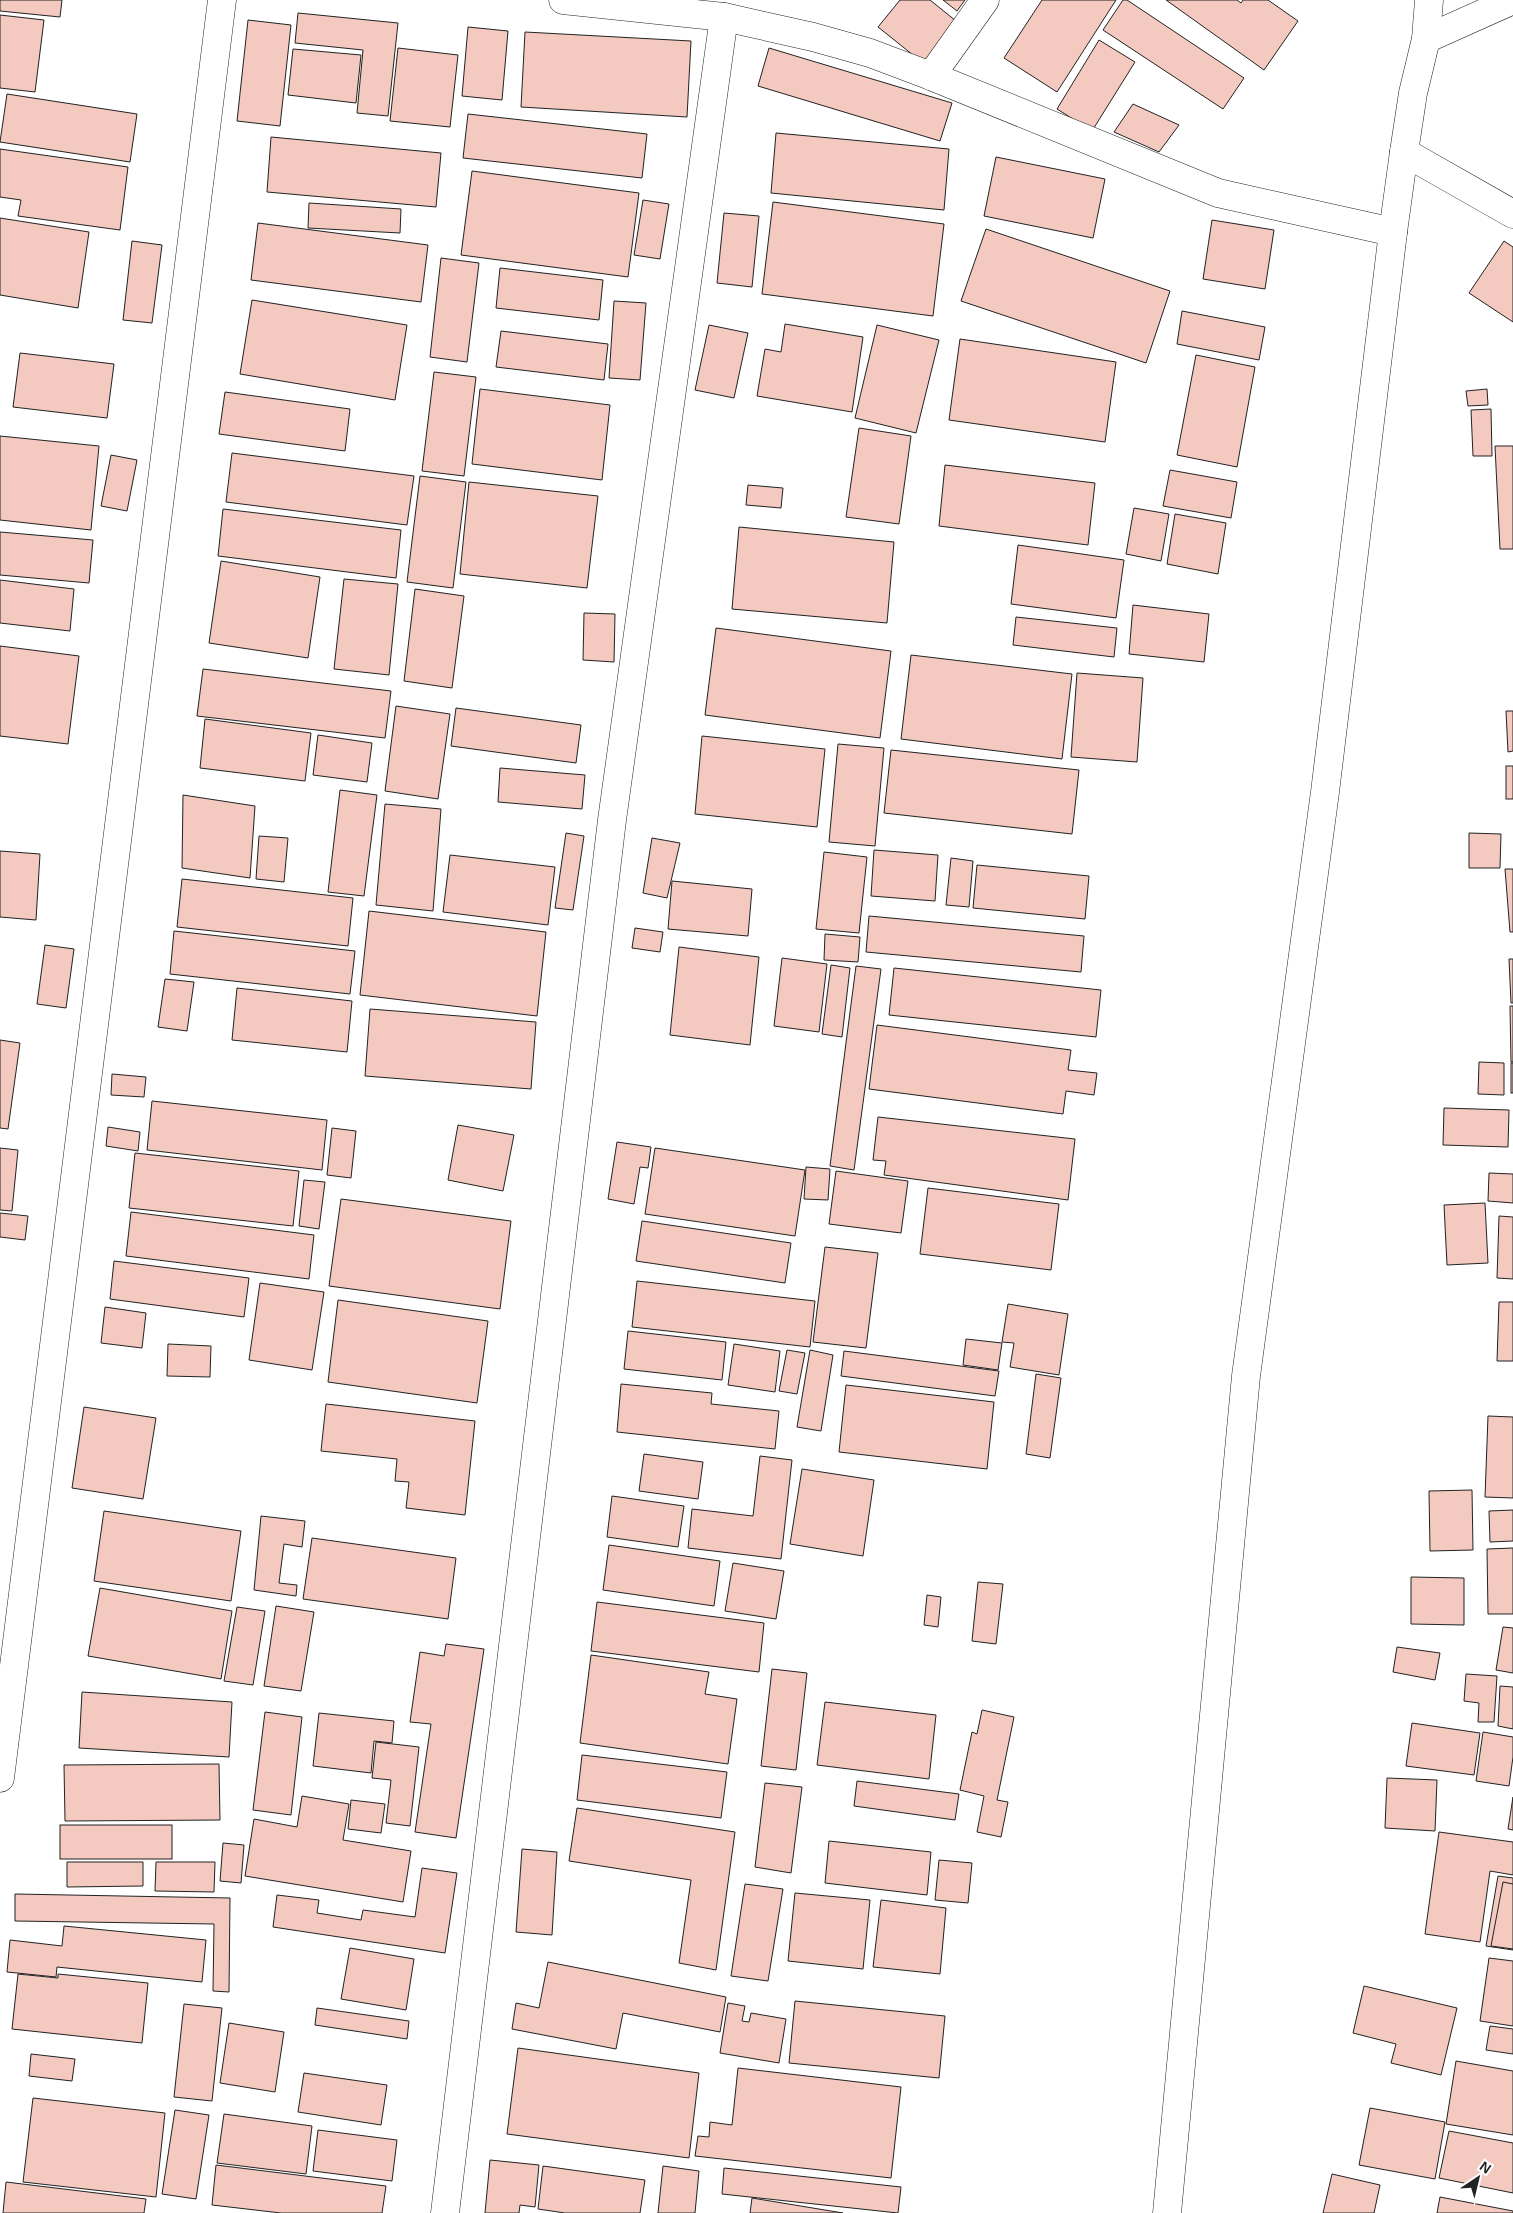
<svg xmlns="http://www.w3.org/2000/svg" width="1513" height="2213" font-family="Helvetica,sans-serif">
  <rect width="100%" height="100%" fill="#fff"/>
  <g fill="#f3c9c0" stroke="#222">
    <polygon points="0,0 62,0 60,17 0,11"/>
    <polygon points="900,0 930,0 956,21 923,63 878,27"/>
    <polygon points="943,0 965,0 957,11"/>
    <polygon points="1042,0 1116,0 1057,92 1004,58"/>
    <polygon points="1123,0 1127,0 1244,78 1223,109 1103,30"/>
    <polygon points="1166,0 1237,0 1241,3 1243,0 1268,0 1298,21 1264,70"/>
    <polygon points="298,13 398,23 388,116 357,113 363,50 295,43"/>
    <polygon points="0,15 44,20 35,92 0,88"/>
    <polygon points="248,20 291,25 280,126 237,121"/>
    <polygon points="468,27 508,31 502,100 462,96"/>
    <polygon points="525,32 691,41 687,117 521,107"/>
    <polygon points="1099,40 1135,62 1092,131 1057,109"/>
    <polygon points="398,48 458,55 450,127 390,121"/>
    <polygon points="769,48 952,103 940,141 758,86"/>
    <polygon points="293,49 361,55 356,103 288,95"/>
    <polygon points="7,94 137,114 130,162 0,142"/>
    <polygon points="1133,104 1179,125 1159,152 1114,132"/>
    <polygon points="468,114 647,134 642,178 463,158"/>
    <polygon points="776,133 949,149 944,210 771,193"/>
    <polygon points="271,137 441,153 436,207 267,192"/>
    <polygon points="0,149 128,167 120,230 18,216 21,200 0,197"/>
    <polygon points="996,157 1105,179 1093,238 984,216"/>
    <polygon points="472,171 639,193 628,277 461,255"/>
    <polygon points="643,200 669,204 660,259 634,255"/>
    <polygon points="773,202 944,224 933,316 762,294"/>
    <polygon points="309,203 401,209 400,233 308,228"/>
    <polygon points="724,213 759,216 752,287 717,283"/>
    <polygon points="0,218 89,232 78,308 0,295"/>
    <polygon points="1212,220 1274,230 1265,289 1203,279"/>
    <polygon points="258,223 428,245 421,302 251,280"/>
    <polygon points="986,229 1170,291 1146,363 961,301"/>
    <polygon points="132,241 162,245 152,323 123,320"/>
    <polygon points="1504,241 1513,247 1513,322 1469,293"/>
    <polygon points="441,258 479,263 467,362 430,357"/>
    <polygon points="500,268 603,280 599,320 496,308"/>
    <polygon points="252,300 407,325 395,400 240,374"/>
    <polygon points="614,301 646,303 640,380 609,378"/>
    <polygon points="1182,311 1265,327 1259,360 1177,344"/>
    <polygon points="785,324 863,337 852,412 757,396 765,349 781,352"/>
    <polygon points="709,325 748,333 734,398 695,390"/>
    <polygon points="877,325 939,340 916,433 855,418"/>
    <polygon points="501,331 608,344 604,380 496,367"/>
    <polygon points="960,339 1116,362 1105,442 949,420"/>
    <polygon points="20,353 114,364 107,418 13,407"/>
    <polygon points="1196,355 1255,367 1237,467 1177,455"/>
    <polygon points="434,372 476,377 464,476 422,471"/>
    <polygon points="480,389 610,405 602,480 472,464"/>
    <polygon points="1487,389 1488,405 1468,406 1466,391"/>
    <polygon points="225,392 350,409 345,451 219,434"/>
    <polygon points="1491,409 1492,456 1473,456 1471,410"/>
    <polygon points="859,428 911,436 899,524 846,517"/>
    <polygon points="0,436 99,446 91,530 0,520"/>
    <polygon points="1495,446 1513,446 1513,549 1500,549"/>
    <polygon points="232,453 414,476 407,525 226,502"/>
    <polygon points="111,455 137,460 127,511 101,506"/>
    <polygon points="945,465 1095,483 1088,545 939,526"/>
    <polygon points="1170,470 1237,482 1231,518 1163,506"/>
    <polygon points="420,476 466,482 453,588 407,582"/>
    <polygon points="469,482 598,496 587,588 460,574"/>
    <polygon points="748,485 783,488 781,508 746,505"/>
    <polygon points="1134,508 1169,514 1161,561 1126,554"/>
    <polygon points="223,509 401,530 396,578 218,556"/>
    <polygon points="1175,514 1226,523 1218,574 1167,564"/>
    <polygon points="739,527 894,542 887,623 732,609"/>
    <polygon points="0,532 93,540 89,583 0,575"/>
    <polygon points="1018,545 1124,560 1116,618 1011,604"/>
    <polygon points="221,561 320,577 308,658 209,643"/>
    <polygon points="344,579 398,584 389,675 334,669"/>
    <polygon points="0,580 74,589 70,631 0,623"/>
    <polygon points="415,589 464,596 452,688 404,681"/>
    <polygon points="1133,605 1209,614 1204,662 1129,654"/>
    <polygon points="584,613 615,614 614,662 583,660"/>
    <polygon points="1016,617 1117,628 1114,657 1013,645"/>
    <polygon points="716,628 891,651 880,738 705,715"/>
    <polygon points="0,646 79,656 68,744 0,736"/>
    <polygon points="911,655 1072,674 1062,759 901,739"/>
    <polygon points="203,669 391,691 385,738 197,716"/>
    <polygon points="1077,673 1143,678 1137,762 1071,757"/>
    <polygon points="396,706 450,714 438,799 385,791"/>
    <polygon points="456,708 581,725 576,763 451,746"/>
    <polygon points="1506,711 1513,711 1513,751 1508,752"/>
    <polygon points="205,719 311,733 305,781 200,768"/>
    <polygon points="318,735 372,743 367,782 313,775"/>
    <polygon points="702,736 825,749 817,827 695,814"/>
    <polygon points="838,744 884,748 875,846 829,842"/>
    <polygon points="891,750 1079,770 1072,834 884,813"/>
    <rect x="1506" y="766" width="7" height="33"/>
    <polygon points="500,768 585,775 582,809 498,802"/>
    <polygon points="340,790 377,795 364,896 328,892"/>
    <polygon points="183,795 255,806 250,878 182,868"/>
    <polygon points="385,804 441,809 433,911 376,905"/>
    <polygon points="566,833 584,836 573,910 555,908"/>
    <polygon points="1469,833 1501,834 1500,868 1469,868"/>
    <polygon points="259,836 288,838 284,882 256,879"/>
    <polygon points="652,838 680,843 667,898 643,893"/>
    <polygon points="874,850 938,855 935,901 871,896"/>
    <polygon points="0,851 40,854 36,920 0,917"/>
    <polygon points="824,852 867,857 859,933 816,929"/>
    <polygon points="450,855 555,867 548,925 443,912"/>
    <polygon points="951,858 973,861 969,907 946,905"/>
    <polygon points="977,865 1089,876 1085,919 973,908"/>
    <polygon points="1505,869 1513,869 1513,932 1510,932"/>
    <polygon points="182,879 353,898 348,946 177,927"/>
    <polygon points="672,881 752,889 748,936 668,929"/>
    <polygon points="369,911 546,932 537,1016 360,995"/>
    <polygon points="869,916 1084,936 1081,972 866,952"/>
    <polygon points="635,928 663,932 660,952 632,948"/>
    <polygon points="174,931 355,951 350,994 170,974"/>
    <polygon points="825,934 860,937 858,962 824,960"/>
    <polygon points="45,945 74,949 66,1008 37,1004"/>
    <polygon points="679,947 759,957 750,1045 670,1035"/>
    <polygon points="782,958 827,964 819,1032 774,1026"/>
    <polygon points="1509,959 1513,959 1513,1003 1511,1003"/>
    <polygon points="831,965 850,968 842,1037 822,1034"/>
    <polygon points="856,966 881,969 854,1170 830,1166"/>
    <polygon points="894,968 1101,990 1096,1037 889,1015"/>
    <polygon points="165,979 194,982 187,1031 158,1027"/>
    <polygon points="237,988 352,1001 347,1052 232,1040"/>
    <polygon points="1510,1006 1513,1006 1513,1062 1511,1062"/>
    <polygon points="370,1009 536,1022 531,1089 365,1076"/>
    <polygon points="877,1025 1071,1050 1068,1070 1097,1073 1094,1095 1066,1091 1063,1114 869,1089"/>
    <polygon points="0,1040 20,1043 8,1129 0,1128"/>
    <polygon points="1479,1062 1504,1063 1504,1095 1478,1094"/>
    <rect x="1511" y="1063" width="2" height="30"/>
    <polygon points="112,1074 146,1077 144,1097 111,1095"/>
    <polygon points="152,1101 327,1120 322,1170 147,1150"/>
    <polygon points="1444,1108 1509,1110 1508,1147 1443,1145"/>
    <polygon points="878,1117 1075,1139 1068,1200 884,1175 886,1161 873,1160"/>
    <polygon points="458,1125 514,1135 503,1191 448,1180"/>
    <polygon points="108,1127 140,1132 138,1151 106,1146"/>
    <polygon points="332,1128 356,1131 351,1178 327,1175"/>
    <polygon points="617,1142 651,1147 648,1168 640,1167 634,1204 608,1199"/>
    <polygon points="0,1148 18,1150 12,1211 0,1210"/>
    <polygon points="655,1148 805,1170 795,1236 645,1214"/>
    <polygon points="135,1153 299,1171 293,1226 129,1208"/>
    <polygon points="806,1167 830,1169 828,1200 804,1199"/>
    <polygon points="836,1171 908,1181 901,1233 829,1224"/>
    <polygon points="1489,1173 1513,1174 1513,1203 1488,1201"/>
    <polygon points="304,1180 325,1182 319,1229 299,1226"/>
    <polygon points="928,1188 1059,1204 1051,1270 920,1254"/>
    <polygon points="341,1199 511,1221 500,1309 329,1286"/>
    <polygon points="1485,1203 1488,1263 1447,1265 1444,1205"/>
    <polygon points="131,1212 314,1235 309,1279 126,1256"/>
    <polygon points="0,1213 28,1216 25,1240 0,1237"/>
    <polygon points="1499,1216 1513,1217 1513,1279 1497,1278"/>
    <polygon points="642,1221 791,1243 785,1283 636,1261"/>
    <polygon points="825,1247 878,1253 866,1348 813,1342"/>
    <polygon points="114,1261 249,1278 244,1317 110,1299"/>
    <polygon points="637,1281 815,1301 810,1347 632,1327"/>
    <polygon points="260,1283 324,1292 312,1370 249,1360"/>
    <polygon points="338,1300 488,1321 477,1403 328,1382"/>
    <polygon points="1499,1302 1513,1302 1513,1361 1497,1361"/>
    <polygon points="1008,1304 1068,1314 1059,1375 1010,1367 1014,1343 1002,1342"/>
    <polygon points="105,1307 146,1313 142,1348 101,1343"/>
    <polygon points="628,1331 726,1342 722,1380 624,1369"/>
    <polygon points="966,1339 1002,1343 998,1370 963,1365"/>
    <polygon points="168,1344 211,1346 210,1377 167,1376"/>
    <polygon points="734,1344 780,1351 775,1392 728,1385"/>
    <polygon points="787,1350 805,1353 797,1394 779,1391"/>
    <polygon points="810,1350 833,1355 821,1431 797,1427"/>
    <polygon points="844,1351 999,1371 995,1396 841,1376"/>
    <polygon points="1036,1374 1061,1378 1050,1458 1026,1454"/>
    <polygon points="621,1384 712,1393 711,1404 779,1411 775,1449 617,1432"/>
    <polygon points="846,1385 994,1402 987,1469 839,1452"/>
    <polygon points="326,1404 475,1421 465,1515 406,1508 409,1482 395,1481 397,1459 321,1451"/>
    <polygon points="84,1407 156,1418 143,1499 72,1488"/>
    <polygon points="1488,1416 1513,1417 1513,1498 1485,1497"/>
    <polygon points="644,1454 703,1462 698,1499 639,1491"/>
    <polygon points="760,1456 792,1460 781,1559 688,1548 692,1509 753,1516"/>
    <polygon points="802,1469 874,1480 863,1556 790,1544"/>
    <polygon points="1472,1490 1473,1550 1430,1551 1429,1491"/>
    <polygon points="612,1496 684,1506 678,1547 607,1537"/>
    <polygon points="1513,1510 1513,1541 1490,1542 1489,1511"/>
    <polygon points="104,1511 241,1531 231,1601 94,1581"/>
    <polygon points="261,1516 305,1521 302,1547 284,1544 279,1583 297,1585 296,1596 254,1590"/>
    <polygon points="312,1538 456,1558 448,1619 303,1599"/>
    <polygon points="609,1545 720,1561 714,1606 603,1590"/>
    <polygon points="1513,1548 1513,1614 1488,1614 1487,1549"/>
    <polygon points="733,1563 784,1571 776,1619 725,1611"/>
    <polygon points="1411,1577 1464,1578 1464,1625 1411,1624"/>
    <polygon points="978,1582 1003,1584 996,1644 972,1641"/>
    <polygon points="100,1588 232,1611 221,1679 88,1656"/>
    <polygon points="927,1595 941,1597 938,1627 924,1625"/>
    <polygon points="597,1602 764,1623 759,1672 591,1651"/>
    <polygon points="276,1606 314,1612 301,1691 264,1686"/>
    <polygon points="237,1607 265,1611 253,1685 224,1681"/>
    <polygon points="1503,1627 1513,1628 1513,1673 1496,1670"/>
    <polygon points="446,1644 484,1649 456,1838 415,1832 431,1724 410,1722 420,1652 444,1656"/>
    <polygon points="1397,1647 1440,1653 1435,1680 1393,1672"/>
    <polygon points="591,1655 709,1672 705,1694 737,1699 728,1764 580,1743"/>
    <polygon points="772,1669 807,1673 796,1770 761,1766"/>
    <polygon points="1466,1674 1497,1676 1494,1722 1478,1722 1479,1703 1464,1701"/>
    <polygon points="1500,1686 1513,1687 1513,1729 1498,1726"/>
    <polygon points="82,1692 232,1702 229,1757 79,1748"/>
    <polygon points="825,1702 936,1715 929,1779 817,1765"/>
    <polygon points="982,1710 1014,1717 997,1800 1008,1802 1001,1837 977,1832 984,1796 960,1790 972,1732 977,1734"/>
    <polygon points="265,1712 302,1717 291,1815 253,1810"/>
    <polygon points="319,1713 394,1721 392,1743 374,1741 371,1773 313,1766"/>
    <polygon points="1412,1723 1480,1733 1474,1775 1406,1766"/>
    <polygon points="1483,1732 1513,1737 1513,1757 1509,1786 1476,1781"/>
    <polygon points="376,1742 419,1747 410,1826 386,1823 391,1780 372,1778"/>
    <polygon points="582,1755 727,1772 721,1818 577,1800"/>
    <polygon points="219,1764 220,1820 65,1821 64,1765"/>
    <polygon points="1387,1778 1437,1780 1435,1831 1385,1828"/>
    <polygon points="857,1781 959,1794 955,1820 854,1806"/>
    <polygon points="765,1783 802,1787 791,1873 755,1867"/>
    <polygon points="302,1796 349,1804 343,1840 411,1851 403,1902 245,1876 254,1819 297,1827"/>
    <polygon points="1513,1797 1513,1830 1508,1829"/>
    <polygon points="351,1800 385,1804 381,1833 348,1829"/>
    <polygon points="577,1808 735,1832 716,1970 679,1963 691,1880 569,1861"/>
    <rect x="60" y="1825" width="112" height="34"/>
    <polygon points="1439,1832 1513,1842 1513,1875 1490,1871 1480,1942 1425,1934"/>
    <polygon points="829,1841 931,1852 927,1895 825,1883"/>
    <polygon points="223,1843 244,1845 241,1883 220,1881"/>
    <polygon points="522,1849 557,1852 552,1935 516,1932"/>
    <polygon points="939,1860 972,1863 968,1903 935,1900"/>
    <polygon points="67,1862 143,1862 143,1886 67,1887"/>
    <polygon points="156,1862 215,1862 214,1892 155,1891"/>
    <polygon points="422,1868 457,1873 445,1953 273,1927 277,1895 319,1900 317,1913 361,1920 363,1910 415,1917"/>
    <polygon points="1498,1876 1513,1878 1513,1950 1486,1946"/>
    <polygon points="1503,1882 1513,1884 1513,1949 1491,1946"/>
    <polygon points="745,1884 783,1889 768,1981 731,1976"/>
    <polygon points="795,1893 870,1900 863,1969 788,1961"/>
    <polygon points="15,1894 230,1898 229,1992 213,1991 214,1924 15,1921"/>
    <polygon points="881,1900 946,1908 940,1974 873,1967"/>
    <polygon points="64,1926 206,1940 202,1982 57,1967 56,1977 7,1972 10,1940 62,1946"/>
    <polygon points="350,1948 414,1959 406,2010 341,1999"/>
    <polygon points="1489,1958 1513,1961 1513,2026 1480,2021"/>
    <polygon points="548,1962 726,1997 720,2032 623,2013 616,2049 512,2029 516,2003 539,2008"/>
    <polygon points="18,1974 58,1978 58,1974 148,1983 142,2043 12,2029"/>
    <polygon points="1364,1986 1457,2008 1441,2075 1391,2063 1396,2044 1353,2033"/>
    <polygon points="795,2001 945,2016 939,2078 789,2063"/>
    <polygon points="728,2003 745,2006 742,2021 749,2022 751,2013 786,2019 779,2063 720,2053"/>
    <polygon points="184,2004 222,2008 212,2101 174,2097"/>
    <polygon points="317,2008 409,2021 407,2039 315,2025"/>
    <polygon points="229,2023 284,2032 275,2092 220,2083"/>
    <polygon points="1490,2026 1513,2029 1513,2054 1486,2050"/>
    <polygon points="518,2048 699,2073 689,2158 507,2134"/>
    <polygon points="31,2054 75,2059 72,2081 29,2076"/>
    <polygon points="1456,2061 1513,2071 1513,2135 1446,2124"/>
    <polygon points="738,2068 901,2087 891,2178 695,2156 698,2136 709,2137 710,2122 732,2125"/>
    <polygon points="304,2073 387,2085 381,2125 298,2112"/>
    <polygon points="33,2098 165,2113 156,2197 23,2182"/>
    <polygon points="1370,2108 1445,2122 1435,2179 1359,2165"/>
    <polygon points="175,2110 209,2115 196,2199 162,2194"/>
    <polygon points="224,2114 312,2126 306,2174 217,2163"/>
    <polygon points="318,2130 397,2140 392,2181 313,2171"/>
    <polygon points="1449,2131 1513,2143 1513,2193 1439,2178"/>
    <polygon points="490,2160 539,2165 535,2207 520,2205 519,2213 485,2213"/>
    <polygon points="216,2165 386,2186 382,2213 281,2213 212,2205"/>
    <polygon points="543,2166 645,2180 640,2213 565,2213 538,2209"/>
    <polygon points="663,2166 699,2171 695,2213 658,2213"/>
    <polygon points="724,2168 901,2187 898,2213 722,2194"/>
    <polygon points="1332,2174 1380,2185 1374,2213 1323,2213"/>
    <polygon points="6,2182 146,2199 144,2213 3,2213"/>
    <polygon points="1440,2197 1513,2211 1513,2213 1437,2213"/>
    <polygon points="752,2198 843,2213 750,2213"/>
  </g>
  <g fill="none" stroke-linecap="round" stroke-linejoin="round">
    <defs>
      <g id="minor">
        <polyline points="563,0 724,17 813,37 870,53 931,76 1218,193 1393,232 1404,152"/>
        <polyline points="1429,0 1426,39 1413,93 1404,152 1513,214"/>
        <polyline points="1426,39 1513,0"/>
        <polyline points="931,76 985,0"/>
        <polyline points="0,1778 222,0"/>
        <polyline points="445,2213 612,820 724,17"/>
        <polyline points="1167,2213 1246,1376 1325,792 1393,232"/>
      </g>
    </defs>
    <use href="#minor" stroke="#222" stroke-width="29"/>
    <use href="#minor" stroke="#fff" stroke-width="28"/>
  </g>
  <g transform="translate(1478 2178) rotate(35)" stroke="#ffffff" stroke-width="4" paint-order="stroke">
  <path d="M0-4L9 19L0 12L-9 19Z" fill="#222222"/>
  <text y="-8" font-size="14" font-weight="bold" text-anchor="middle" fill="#222222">N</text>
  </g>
</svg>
